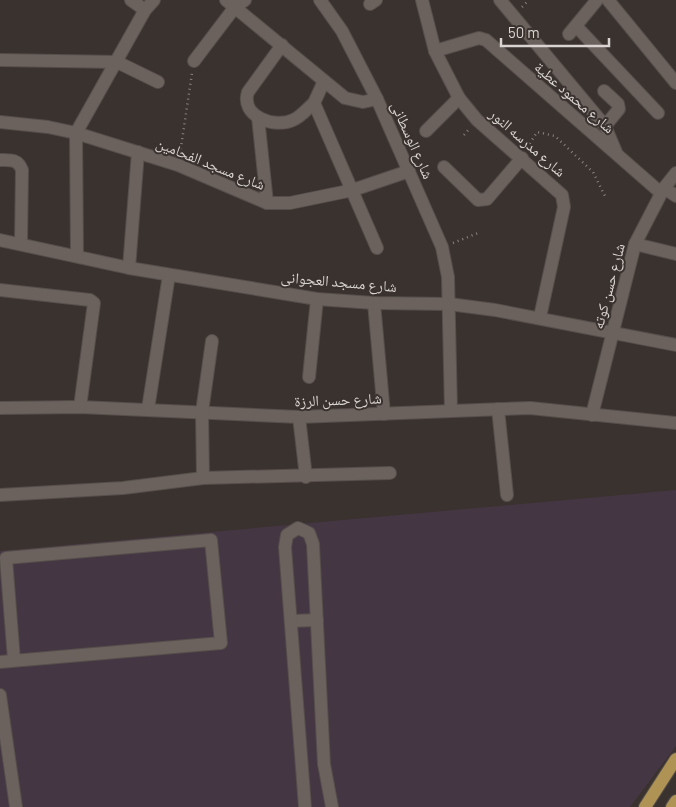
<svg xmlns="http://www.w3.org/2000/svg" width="676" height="807" font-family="Barlow,'Noto Naskh Arabic',sans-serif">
  <rect width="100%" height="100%" fill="#3a322e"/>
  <polygon fill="#453643" points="676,490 676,746 630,807 0,807 0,551"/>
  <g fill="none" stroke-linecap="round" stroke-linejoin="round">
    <defs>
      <g id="minor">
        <polyline points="131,0 145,10"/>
        <polyline points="226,0 345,98 363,102 377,99"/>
        <polyline points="320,0 342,31 377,99 442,247 448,277 451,411"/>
        <polyline points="422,0 435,51 459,98 477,120 562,195 564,207 540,317"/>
        <polyline points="500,0 605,126 616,152"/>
        <polyline points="608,0 676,83"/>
        <polyline points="370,4 376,0"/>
        <polyline points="576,26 658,113"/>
        <polyline points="569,34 597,0"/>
        <path d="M 282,45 L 248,92 C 240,116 274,129 293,120 C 301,117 308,108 314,103"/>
        <polyline points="435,51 479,38 486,40 661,193"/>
        <polyline points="0,60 117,62 158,82"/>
        <polyline points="194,61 235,7 245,0"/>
        <polyline points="324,81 314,103 377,248"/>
        <polyline points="604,91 618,104 619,109 605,126"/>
        <polyline points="258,117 267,203"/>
        <polyline points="0,122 48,127 76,133 178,165 267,203 290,203 353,190 409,171"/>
        <polyline points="426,131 459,98"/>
        <path d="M 0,160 C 11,160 18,159 22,170 L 21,243"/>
        <polyline points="444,167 478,200 487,199 522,158"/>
        <polyline points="664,188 676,196"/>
        <polyline points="0,240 129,268 317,299 374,303 449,304 495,310 676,345"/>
        <polyline points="635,244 676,254"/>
        <polyline points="77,255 76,133 145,10 154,0"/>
        <polyline points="129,268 138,152"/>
        <polyline points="0,290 90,300 94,303 80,407"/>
        <polyline points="374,303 384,414"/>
        <polyline points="309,377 317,299"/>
        <polyline points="0,408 80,407 299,417 530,408 676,423"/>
        <polyline points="148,409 169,275"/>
        <polyline points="498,409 507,495"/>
        <polyline points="592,415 635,244 664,188 676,173"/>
        <polyline points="299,417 306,477"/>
        <polyline points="203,478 202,412 212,341"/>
        <polyline points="0,495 123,488 203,478 390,473"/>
        <polyline points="291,621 317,620"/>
        <polyline points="0,662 221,643 211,540 6,558 14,660"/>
        <polyline points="0,695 16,807"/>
        <polyline points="305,807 285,547 287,535 298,528 309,533 313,544 324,764 332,807"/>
      </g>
      <g id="major">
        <polyline points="645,807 676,759"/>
        <polyline points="672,807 676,801"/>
      </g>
    </defs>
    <use href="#minor" stroke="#554e4a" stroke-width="14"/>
    <use href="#major" stroke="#554e4a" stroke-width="14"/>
    <g stroke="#88827e" stroke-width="2.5" stroke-dasharray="1 4" stroke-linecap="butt">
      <polyline points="522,7 529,0"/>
      <polyline points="464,135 469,129"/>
      <polyline points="527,148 537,132 555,136 593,172 605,196"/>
      <polyline points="180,154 192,73"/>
      <polyline points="453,243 478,233"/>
    </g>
    <use href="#minor" stroke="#6b625e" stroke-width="12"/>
    <use href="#major" stroke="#af9354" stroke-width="12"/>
  </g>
  <g text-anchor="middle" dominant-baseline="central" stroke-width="4" stroke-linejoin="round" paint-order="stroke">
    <g font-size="15" fill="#d9d4d1" stroke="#3a322e">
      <text transform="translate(575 97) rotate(41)">شارع محمود عطية</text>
      <text transform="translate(413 140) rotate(66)">شارع الوسطانى</text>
      <text transform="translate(528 142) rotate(41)">شارع مدرسه النور</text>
      <text transform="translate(211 163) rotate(22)">شارع مسجد الفحامين</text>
      <text transform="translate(339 281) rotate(5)">شارع مسجد العجوانى</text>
      <text transform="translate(608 286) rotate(-75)">شارع حسن كوته</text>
      <text transform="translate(338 399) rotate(-2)">شارع حسن الرزة</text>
    </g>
  </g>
  <path d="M501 38v8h108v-8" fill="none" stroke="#d9d4d1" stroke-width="2.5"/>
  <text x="508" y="38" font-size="15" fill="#d9d4d1" stroke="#3a322e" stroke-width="4" paint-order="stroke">50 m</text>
</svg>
